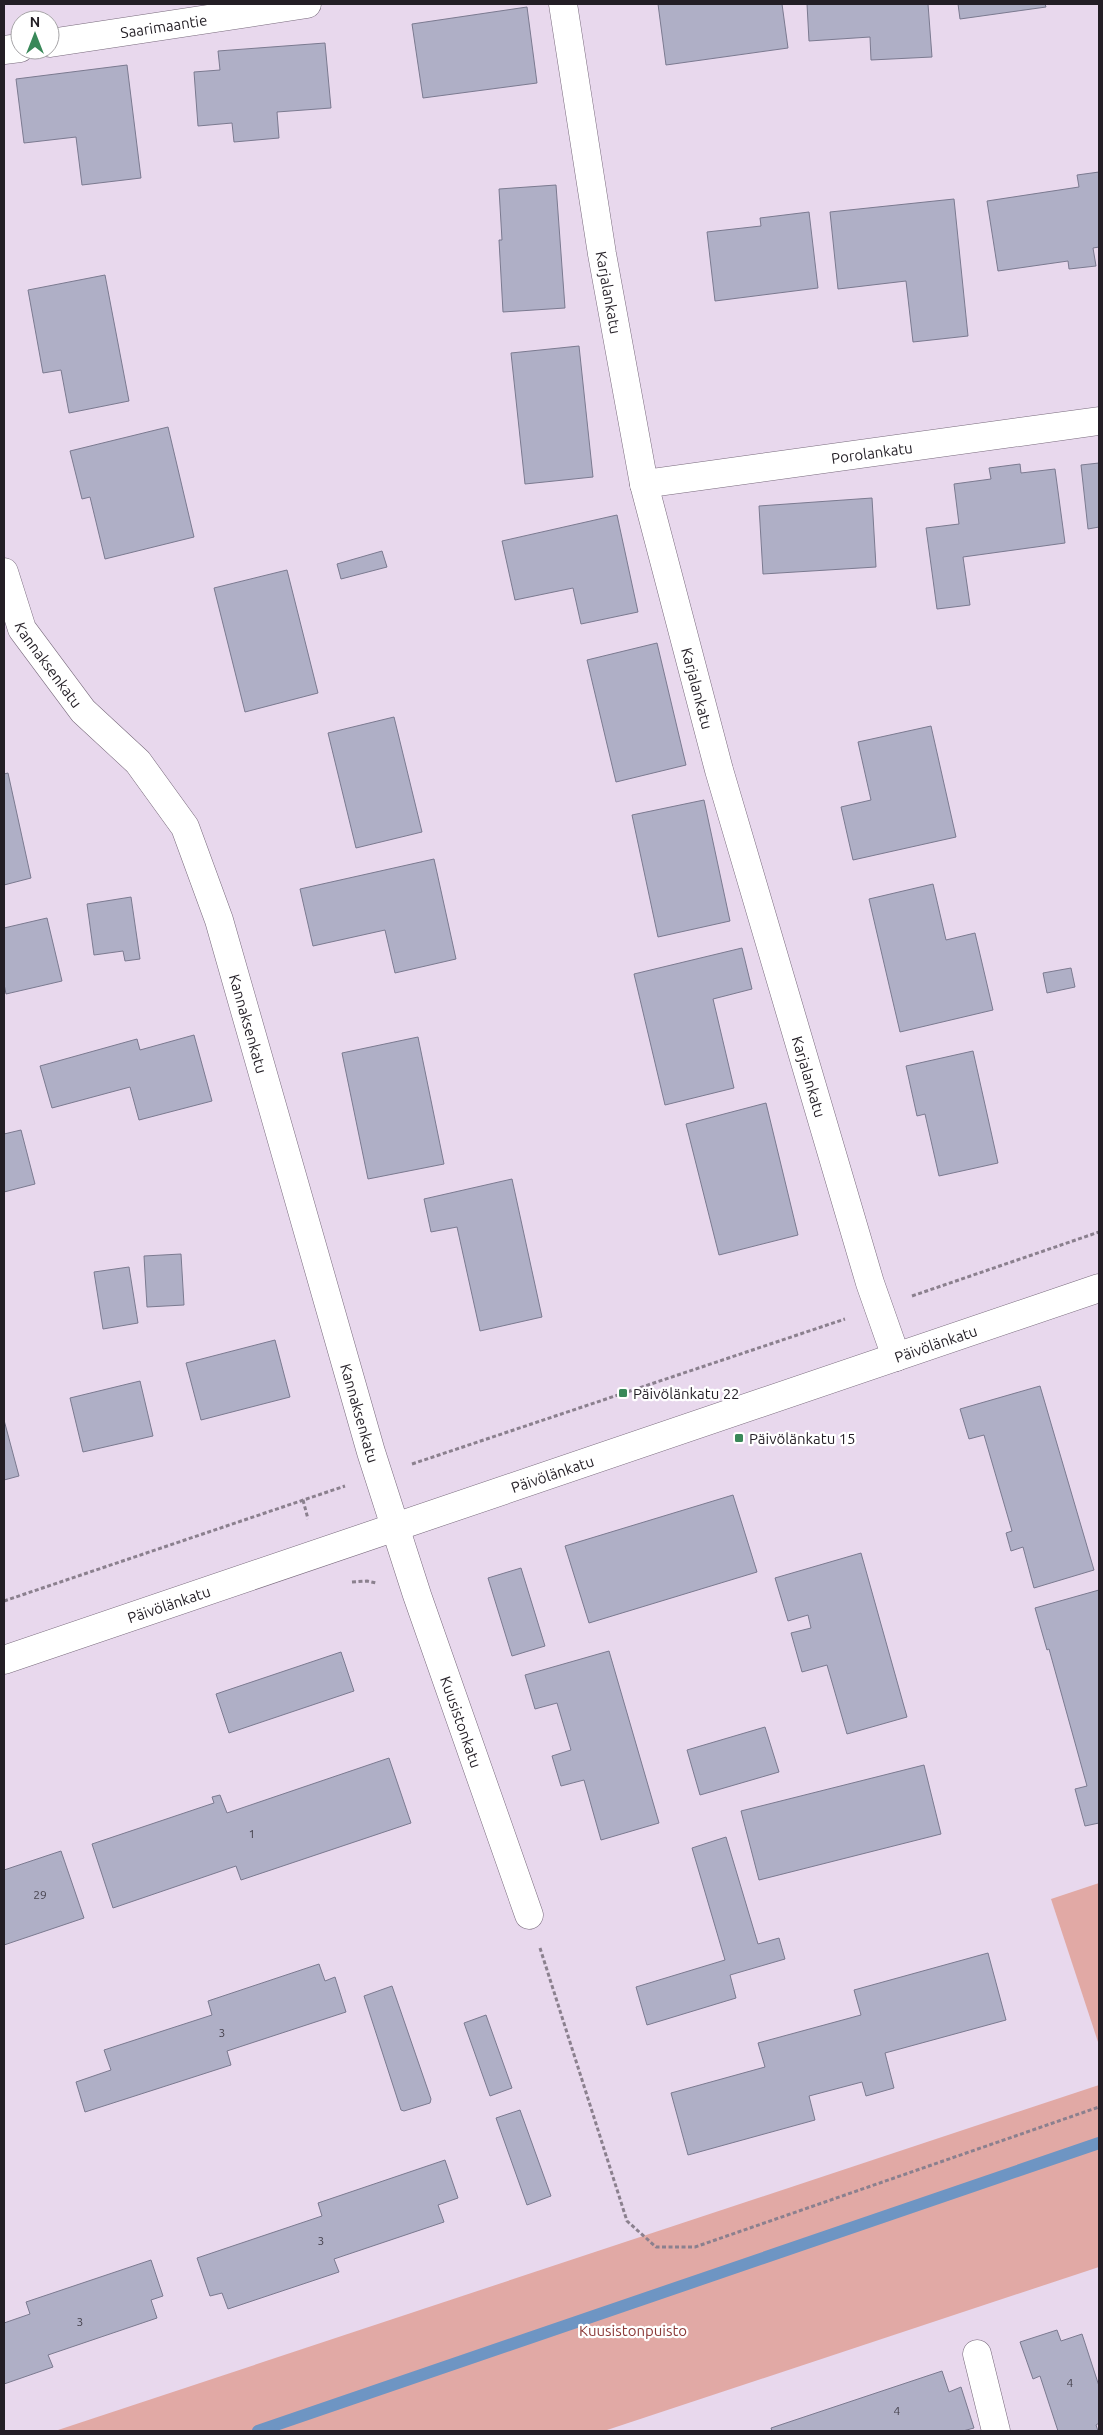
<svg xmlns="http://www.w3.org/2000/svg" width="1103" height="2435" font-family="Ubuntu,sans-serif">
  <rect width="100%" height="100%" fill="#e8d8ed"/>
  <g fill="#e1a9a5">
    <polygon points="1099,1883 1099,2045 1051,1899"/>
    <polygon points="1099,2085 1099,2267 604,2431 55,2431"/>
  </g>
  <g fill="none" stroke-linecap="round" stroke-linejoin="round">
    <polyline stroke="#6e95c3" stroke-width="12" points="258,2431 1099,2143"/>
  </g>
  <g fill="#afafc6" stroke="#7b7a90">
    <polygon points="658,4 782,4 788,48 666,65"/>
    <polygon points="807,4 928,4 932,57 871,60 870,37 809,41"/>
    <polygon points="958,4 1045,4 1046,7 960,19"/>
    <polygon points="527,7 537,83 423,98 412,24"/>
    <polygon points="325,43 331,108 277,112 279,138 234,142 232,123 198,126 194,72 220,70 218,51"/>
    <polygon points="127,65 141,178 82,185 76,137 24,143 16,79"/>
    <polygon points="1099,172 1099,247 1093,248 1096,266 1069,269 1068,261 998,271 987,201 1079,187 1077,175"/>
    <polygon points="556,185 565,308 503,312 499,240 502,240 499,189"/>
    <polygon points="954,199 968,336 913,342 906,281 838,289 830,212"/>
    <polygon points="809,212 818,288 715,301 707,232 761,226 760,218"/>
    <polygon points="105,275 129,401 69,413 61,370 43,373 28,290"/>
    <polygon points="579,346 593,477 525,484 511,353"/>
    <polygon points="168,427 194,537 105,559 90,497 82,499 70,451"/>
    <polygon points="1099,463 1099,527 1088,529 1081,465"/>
    <polygon points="1020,464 1021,473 1055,469 1065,543 963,557 970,605 937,609 926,528 959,524 954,484 991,479 989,468"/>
    <polygon points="872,498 876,567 763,574 759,506"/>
    <polygon points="617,515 638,612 581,624 573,588 515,600 502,541"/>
    <polygon points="382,551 387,567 341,579 337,564"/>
    <polygon points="287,570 318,693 245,712 214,588"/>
    <polygon points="657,643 686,765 616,782 587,660"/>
    <polygon points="394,717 422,832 356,848 328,733"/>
    <polygon points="931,726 956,837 853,860 841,807 871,800 858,742"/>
    <polygon points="8,773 31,878 4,885 4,774"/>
    <polygon points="704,800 730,921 658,937 632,815"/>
    <polygon points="434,859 456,959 395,973 385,930 313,946 300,889"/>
    <polygon points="933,884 946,940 975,933 993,1010 900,1032 869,899"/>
    <polygon points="131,897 140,959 125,961 123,951 94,955 87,904"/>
    <polygon points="47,918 62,981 6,994 4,984 4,928"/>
    <polygon points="742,948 752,989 713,999 734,1088 665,1105 634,974"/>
    <polygon points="1071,968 1075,987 1047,993 1043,973"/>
    <polygon points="194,1035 212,1101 139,1120 130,1087 52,1108 40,1066 137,1039 140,1050"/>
    <polygon points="418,1037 444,1164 368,1179 342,1053"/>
    <polygon points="973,1051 998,1163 939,1176 925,1114 917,1116 906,1066"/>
    <polygon points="766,1103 798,1235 719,1255 686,1124"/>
    <polygon points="21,1130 35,1184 4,1192 4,1134"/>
    <polygon points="512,1179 542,1317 480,1331 457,1227 431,1232 424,1199"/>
    <polygon points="181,1254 184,1305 147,1307 144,1256"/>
    <polygon points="129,1267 138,1323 103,1329 94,1272"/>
    <polygon points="275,1340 290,1397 201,1420 186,1363"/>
    <polygon points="140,1381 153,1436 83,1452 70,1398"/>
    <polygon points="1040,1386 1094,1570 1034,1588 1023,1547 1011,1551 1006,1533 1012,1531 984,1435 969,1439 960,1409"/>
    <polygon points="4,1420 19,1476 4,1480"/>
    <polygon points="733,1495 757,1572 589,1623 565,1546"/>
    <polygon points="861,1553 907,1717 847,1734 827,1665 802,1672 791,1633 811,1628 808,1615 788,1621 775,1578"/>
    <polygon points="521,1568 545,1646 512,1656 488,1578"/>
    <polygon points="1099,1590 1099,1825 1099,1823 1085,1826 1075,1789 1087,1786 1049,1649 1047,1650 1035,1608"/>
    <polygon points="609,1651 659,1823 601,1840 584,1780 561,1786 552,1756 571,1750 557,1703 535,1709 525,1675"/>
    <polygon points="341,1652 354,1691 229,1733 216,1694"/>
    <polygon points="765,1727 779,1772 700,1795 687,1750"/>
    <polygon points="389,1758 411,1823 241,1880 236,1866 113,1908 92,1844 214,1803 212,1797 220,1795 227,1813"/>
    <polygon points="924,1765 941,1834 759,1880 741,1811"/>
    <polygon points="726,1837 758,1944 779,1938 785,1959 730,1975 736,1998 647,2025 636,1987 725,1960 692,1848"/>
    <polygon points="61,1851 84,1918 4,1945 4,1870"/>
    <polygon points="988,1953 1006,2020 885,2053 894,2088 866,2096 862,2082 809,2096 815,2120 688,2155 671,2093 765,2067 758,2043 861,2015 854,1990"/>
    <polygon points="319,1964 325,1981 335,1977 346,2012 227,2051 231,2065 85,2112 76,2082 111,2070 104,2050 212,2015 208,2001"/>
    <polygon points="392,1986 431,2099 430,2103 404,2111 401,2110 364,1996"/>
    <polygon points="486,2015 512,2088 490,2096 464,2023"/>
    <polygon points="520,2110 551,2196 527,2205 496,2118"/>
    <polygon points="445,2160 458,2198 438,2205 444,2222 334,2259 339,2272 228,2309 222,2293 210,2296 197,2258 322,2216 318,2203"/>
    <polygon points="151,2260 163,2296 151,2300 157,2318 48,2355 53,2367 4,2384 4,2323 30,2314 26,2302"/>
    <polygon points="1057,2330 1061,2341 1082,2334 1099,2386 1099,2423 1096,2425 1098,2431 1058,2431 1040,2376 1033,2379 1020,2342"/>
    <polygon points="942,2371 949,2392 961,2387 974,2428 963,2431 772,2431 771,2428"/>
  </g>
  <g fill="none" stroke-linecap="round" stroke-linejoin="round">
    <defs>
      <g id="minor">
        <path id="s1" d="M 563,4 L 602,254 L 644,484 L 719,770 L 870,1283 L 896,1357"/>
        <path id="s2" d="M 50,43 L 307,4"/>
        <polyline points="4,50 20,48"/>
        <path id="s3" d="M 644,484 L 1099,421"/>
        <path id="s4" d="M 4,572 L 22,629 L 83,711 L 138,762 L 185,827 L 219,920 L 371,1452 L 417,1595 L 529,1915"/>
        <path id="s5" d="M 4,1660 L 1099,1288"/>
        <polyline points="977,2354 996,2431"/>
      </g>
    </defs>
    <use href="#minor" stroke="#786a7c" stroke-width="29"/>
    <g stroke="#8b808e" stroke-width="3" stroke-dasharray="4 2.5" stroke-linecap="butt">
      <polyline points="912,1296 1099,1232"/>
      <polyline points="412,1464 845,1319"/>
      <polyline points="303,1500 308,1519"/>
      <polyline points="352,1582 367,1581 376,1583"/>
      <polyline points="4,1601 345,1486"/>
      <polyline points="540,1948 627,2221 656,2247 695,2247 1099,2107"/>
    </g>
    <use href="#minor" stroke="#fff" stroke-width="28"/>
  </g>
  <g fill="#398859" stroke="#fff" stroke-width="2">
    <rect x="618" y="1388" width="10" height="10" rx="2.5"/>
    <rect x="734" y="1433" width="10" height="10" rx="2.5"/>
  </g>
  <g text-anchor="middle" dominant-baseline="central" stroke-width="4.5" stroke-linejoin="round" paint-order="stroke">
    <g font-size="12" fill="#46424d">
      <text x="252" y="1833">1</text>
      <text x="40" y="1894">29</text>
      <text x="222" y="2032">3</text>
      <text x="321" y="2240">3</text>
      <text x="80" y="2321">3</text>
      <text x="1070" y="2382">4</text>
      <text x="897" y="2410">4</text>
    </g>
    <g font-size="15" fill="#231e25" stroke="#fff">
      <text stroke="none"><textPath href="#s2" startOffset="115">Saarimaantie</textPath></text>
      <text stroke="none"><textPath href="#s1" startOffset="292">Karjalankatu</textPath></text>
      <text stroke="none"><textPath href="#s3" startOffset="230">Porolankatu</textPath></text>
      <text stroke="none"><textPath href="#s4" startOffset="104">Kannaksenkatu</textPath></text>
      <text stroke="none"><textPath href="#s1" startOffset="698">Karjalankatu</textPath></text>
      <text stroke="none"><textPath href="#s4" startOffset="524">Kannaksenkatu</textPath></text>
      <text stroke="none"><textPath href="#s1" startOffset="1102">Karjalankatu</textPath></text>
      <text stroke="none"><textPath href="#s5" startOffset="984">Päivölänkatu</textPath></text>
      <text stroke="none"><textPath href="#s4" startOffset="929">Kannaksenkatu</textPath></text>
      <text stroke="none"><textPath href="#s5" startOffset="579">Päivölänkatu</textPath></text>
      <text stroke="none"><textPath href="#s5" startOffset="174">Päivölänkatu</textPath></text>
      <text stroke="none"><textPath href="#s4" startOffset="1254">Kuusistonkatu</textPath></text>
    </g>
    <g font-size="15" fill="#231e25" stroke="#fff" text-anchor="start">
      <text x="633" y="1393">Päivölänkatu 22</text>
      <text x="749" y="1438">Päivölänkatu 15</text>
    </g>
    <g font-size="15" fill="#8b3a38" stroke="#fff">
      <text x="633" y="2330">Kuusistonpuisto</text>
    </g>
  </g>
  <rect width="1103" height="2435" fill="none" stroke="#231e25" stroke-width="10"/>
  <g transform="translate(35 35)"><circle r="24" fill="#ffffff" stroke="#a7a5a8"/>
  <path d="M0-4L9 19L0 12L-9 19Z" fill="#398859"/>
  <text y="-8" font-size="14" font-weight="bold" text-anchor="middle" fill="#231e25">N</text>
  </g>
</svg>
